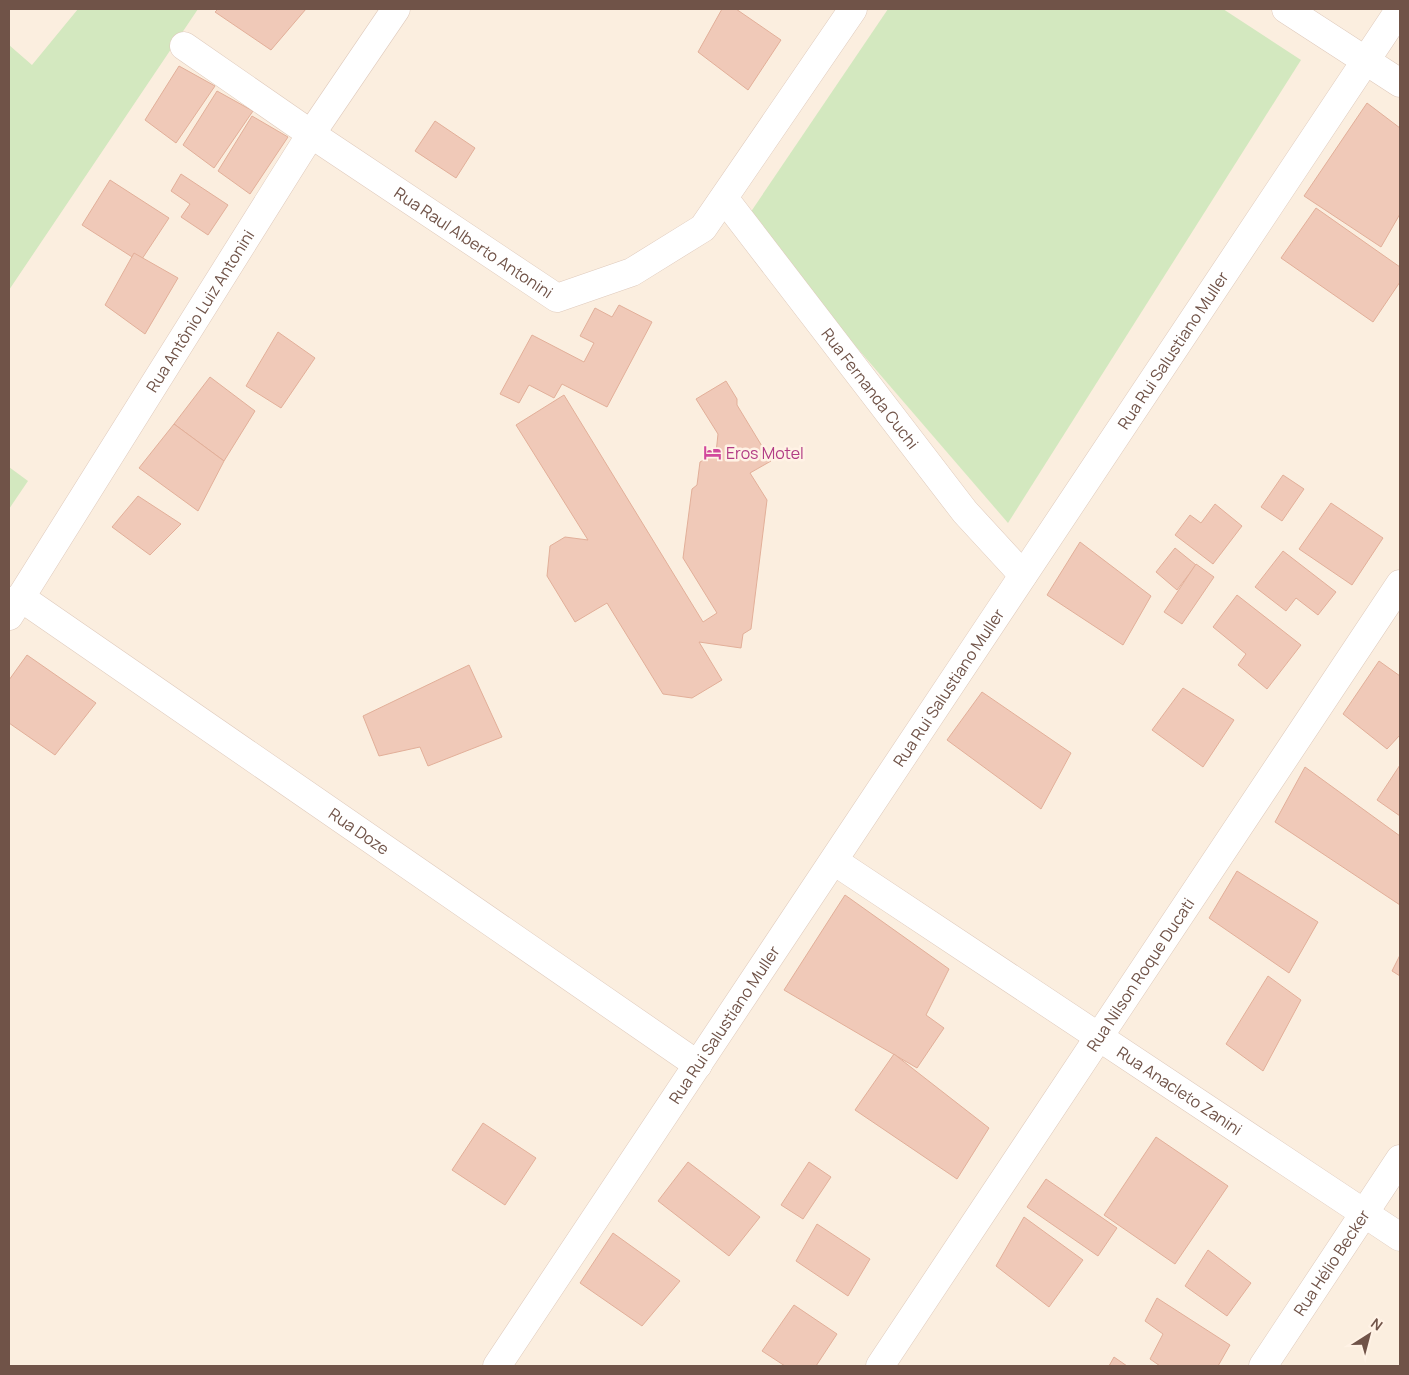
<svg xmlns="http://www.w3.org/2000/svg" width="1409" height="1375" font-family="Manrope,sans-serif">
  <rect width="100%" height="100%" fill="#fbeedf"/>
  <g fill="#d3e8bf">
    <polygon points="78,9 198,9 9,290 9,45 32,65"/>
    <polygon points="888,9 1223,9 1301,60 1008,523 746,219"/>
    <polygon points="9,467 28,481 9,509"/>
  </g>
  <g fill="#f0c9b8" stroke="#e2af99">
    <polygon points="218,9 306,9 271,50 215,12"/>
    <polygon points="722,9 736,9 781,40 748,90 698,52"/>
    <polygon points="179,66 215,86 176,143 145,120"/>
    <polygon points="217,91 253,111 214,168 183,145"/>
    <polygon points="1367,103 1400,128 1400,214 1381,247 1304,196"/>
    <polygon points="252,116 288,137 250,194 218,171"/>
    <polygon points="435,121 475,148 456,178 415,151"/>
    <polygon points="181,174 228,205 208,235 181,217 190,204 171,191"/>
    <polygon points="110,180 169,218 140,262 82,225"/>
    <polygon points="1316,208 1400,267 1400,282 1373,322 1281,258"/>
    <polygon points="134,253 178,278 145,334 105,305"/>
    <polygon points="619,305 652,322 607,407 562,384 554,398 529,385 519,403 500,394 532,335 584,362 594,343 580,336 595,308 612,317"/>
    <polygon points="278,332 315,358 281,408 246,386"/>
    <polygon points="210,377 255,411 224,461 174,424"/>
    <polygon points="726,381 737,399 737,405 771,461 750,473 767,500 751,629 743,634 741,648 699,642 722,680 692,698 663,694 607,603 575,622 547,576 550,546 565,537 588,540 516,425 564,395 703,622 717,613 683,558 692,489 697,485 700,462 716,453 718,434 696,399"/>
    <polygon points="174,424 224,461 198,511 139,468"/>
    <polygon points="1283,475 1304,489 1282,521 1261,507"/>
    <polygon points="138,496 181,524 150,555 112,527"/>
    <polygon points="1331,503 1383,538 1352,585 1299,549"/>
    <polygon points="1215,504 1242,526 1213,564 1175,535 1190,515 1201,523"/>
    <polygon points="1080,542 1151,596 1123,645 1047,595"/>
    <polygon points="1175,548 1196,565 1177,590 1156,572"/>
    <polygon points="1283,551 1336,592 1318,615 1296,598 1286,611 1255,587"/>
    <polygon points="1196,564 1214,577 1182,624 1164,612"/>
    <polygon points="1237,595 1301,645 1267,689 1238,665 1246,654 1213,627"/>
    <polygon points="27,655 96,703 55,755 9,723 9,680"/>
    <polygon points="1379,661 1400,676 1400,735 1387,749 1343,714"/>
    <polygon points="469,665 502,737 428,766 420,747 379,756 363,716"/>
    <polygon points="1183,688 1234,720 1203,767 1152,730"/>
    <polygon points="982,692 1071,753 1041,809 947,740"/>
    <polygon points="1400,765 1400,816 1377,800"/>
    <polygon points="1305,767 1400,836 1400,905 1275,822"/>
    <polygon points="1237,871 1318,922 1289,973 1209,918"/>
    <polygon points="845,895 949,969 926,1015 944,1028 917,1068 784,990"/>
    <polygon points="1400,955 1400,976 1392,971"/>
    <polygon points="1268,976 1301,1000 1263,1071 1226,1044"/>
    <polygon points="894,1054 989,1128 957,1179 855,1110"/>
    <polygon points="483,1123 536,1158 505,1205 452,1170"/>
    <polygon points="1156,1137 1228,1186 1175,1264 1104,1215"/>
    <polygon points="688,1162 760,1217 729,1256 658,1201"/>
    <polygon points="809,1162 831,1177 803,1219 781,1205"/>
    <polygon points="1046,1179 1117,1228 1098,1256 1027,1207"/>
    <polygon points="1024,1217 1083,1260 1049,1307 996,1266"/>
    <polygon points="817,1224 870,1259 848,1296 796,1261"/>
    <polygon points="613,1233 680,1281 642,1326 580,1283"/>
    <polygon points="1208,1250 1251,1283 1227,1316 1185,1286"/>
    <polygon points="1157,1298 1230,1345 1218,1366 1160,1366 1150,1359 1163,1334 1145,1321"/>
    <polygon points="794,1305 837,1334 816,1366 785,1366 762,1351"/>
    <polygon points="1114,1357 1127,1366 1109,1366"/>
  </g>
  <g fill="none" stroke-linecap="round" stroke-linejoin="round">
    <defs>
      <g id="minor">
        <polyline points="1286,9 1400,83"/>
        <path id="s1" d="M 184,46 L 311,134 L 557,298 L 632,272 L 703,228 L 853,9"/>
        <path id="s2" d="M 724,198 L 965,512 L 1023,575"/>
        <path id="s3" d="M 20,597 L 698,1065"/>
        <path id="s4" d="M 9,616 L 311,134 L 396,9"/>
        <path id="s5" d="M 834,861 L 1400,1237"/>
        <path id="s6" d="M 497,1366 L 1400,9"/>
        <path id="s7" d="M 880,1366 L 1400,584"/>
        <path id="s8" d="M 1263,1366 L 1400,1159"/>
      </g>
    </defs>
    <use href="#minor" stroke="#dfcabc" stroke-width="29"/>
    <use href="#minor" stroke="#fff" stroke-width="28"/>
  </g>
  <defs>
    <symbol id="hotel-bare" viewBox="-9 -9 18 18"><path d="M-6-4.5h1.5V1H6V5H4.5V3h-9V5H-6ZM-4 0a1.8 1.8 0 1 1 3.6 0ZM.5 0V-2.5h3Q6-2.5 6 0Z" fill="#d1479c" stroke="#fff2e5" stroke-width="2.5" paint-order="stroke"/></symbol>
  </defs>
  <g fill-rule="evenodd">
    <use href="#hotel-bare" x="700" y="440" width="25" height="25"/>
  </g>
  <g text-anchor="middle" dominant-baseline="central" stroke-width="5" stroke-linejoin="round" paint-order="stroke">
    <g font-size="16" fill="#705348" stroke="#fff2e5">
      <text stroke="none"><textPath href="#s1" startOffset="350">Rua Raul Alberto Antonini</textPath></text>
      <text stroke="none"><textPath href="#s4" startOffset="360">Rua Antônio Luiz Antonini</textPath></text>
      <text stroke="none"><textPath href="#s6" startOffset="1220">Rua Rui Salustiano Muller</textPath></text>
      <text stroke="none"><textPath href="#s2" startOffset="240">Rua Fernanda Cuchi</textPath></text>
      <text stroke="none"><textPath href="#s6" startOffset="815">Rua Rui Salustiano Muller</textPath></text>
      <text stroke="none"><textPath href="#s3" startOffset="412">Rua Doze</textPath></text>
      <text stroke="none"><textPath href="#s7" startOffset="470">Rua Nilson Roque Ducati</textPath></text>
      <text stroke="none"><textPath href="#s6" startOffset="410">Rua Rui Salustiano Muller</textPath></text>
      <text stroke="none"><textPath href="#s5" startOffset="415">Rua Anacleto Zanini</textPath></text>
      <text stroke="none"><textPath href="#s8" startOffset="124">Rua Hélio Becker</textPath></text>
    </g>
    <g font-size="16" fill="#b23c85" stroke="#fff2e5" text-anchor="start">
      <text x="726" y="453">Eros Motel</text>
    </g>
  </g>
  <rect width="1409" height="1375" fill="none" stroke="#705348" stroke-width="20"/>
  <g transform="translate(1369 1335) rotate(36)" stroke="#fff2e5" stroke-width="4" paint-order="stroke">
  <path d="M0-4L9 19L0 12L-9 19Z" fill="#705348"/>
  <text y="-8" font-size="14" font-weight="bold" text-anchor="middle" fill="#705348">N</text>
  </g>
</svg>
